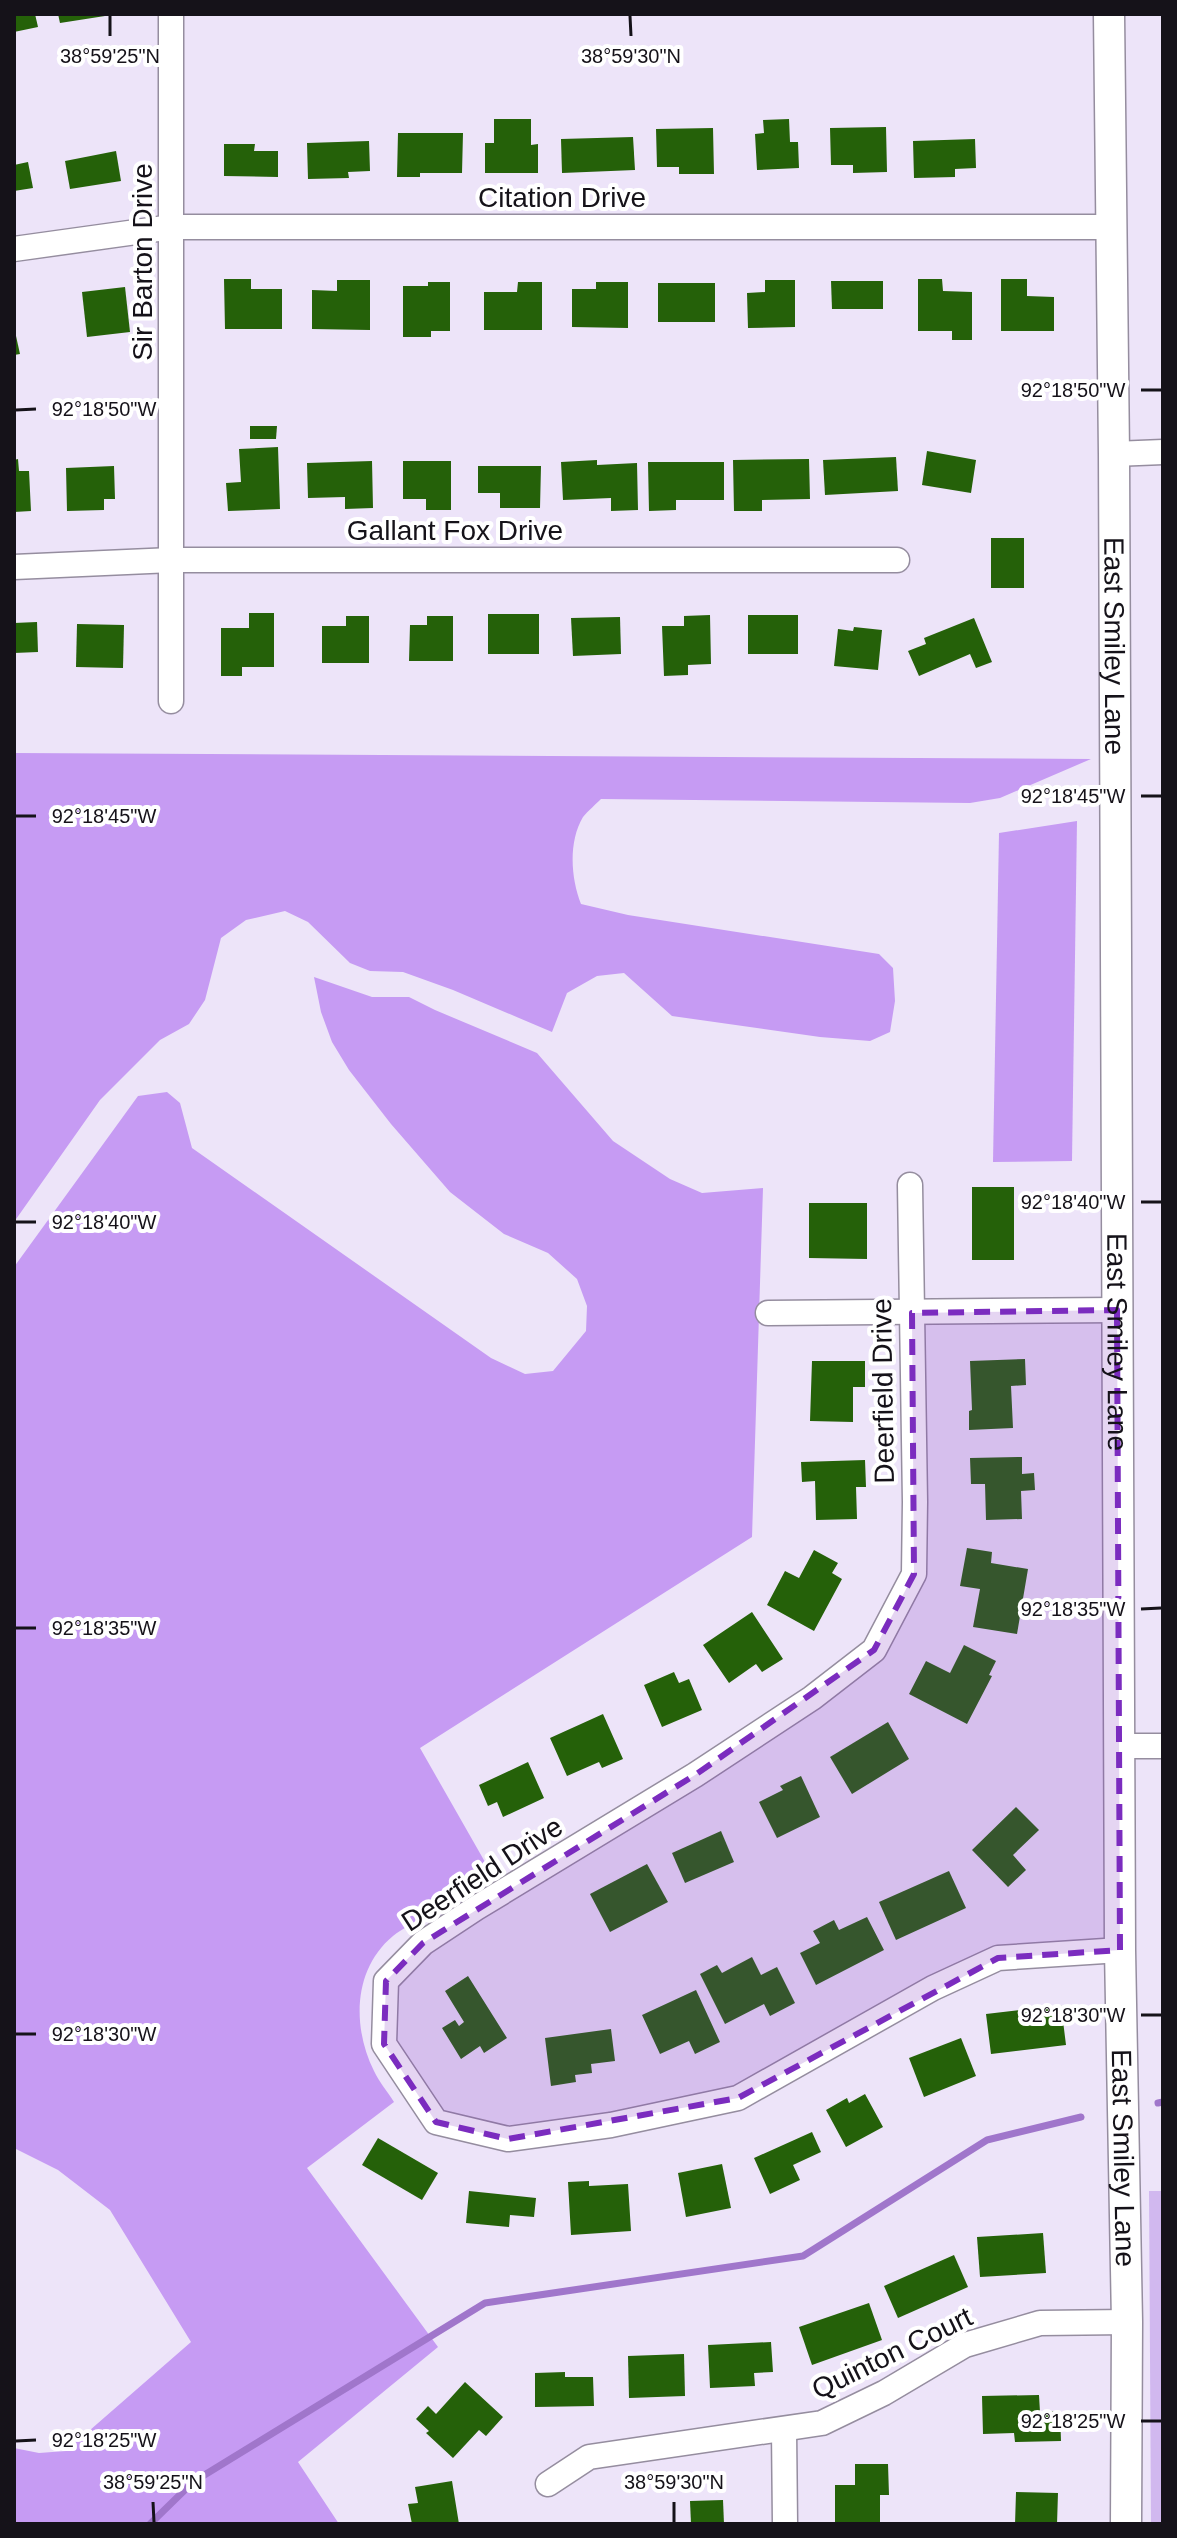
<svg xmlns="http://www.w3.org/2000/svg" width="1177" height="2538" font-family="Helvetica,sans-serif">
  <rect width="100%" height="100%" fill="#ede4f9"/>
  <polygon fill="#d1b8ef" points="1149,2191 1163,2191 1163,2524 1151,2524"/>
  <g fill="#c69bf3">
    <path d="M 14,753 L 1091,759 L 1000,798 L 970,803 L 601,799 C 596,804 588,811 583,817 C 568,842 571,879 581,904 L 628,915 L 879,954 L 893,968 L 895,1001 L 890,1032 L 870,1041 L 820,1037 L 672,1016 L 624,973 L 597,976 L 567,993 L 552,1032 L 453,990 L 403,972 L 370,971 L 350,963 L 308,922 L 285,911 L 246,920 L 221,938 L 205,1000 L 189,1024 L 160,1040 L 100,1100 L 14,1222 Z"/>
    <polygon points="1077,821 1072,1161 993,1162 999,833"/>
    <path d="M 314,977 L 372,997 L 409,997 L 435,1010 L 537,1053 L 613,1141 L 670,1179 L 702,1193 L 763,1188 L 752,1537 L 420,1748 L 489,1869 C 467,1885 447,1902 425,1917 C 415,1924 402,1928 393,1936 C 353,1969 352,2027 374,2071 C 379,2082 388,2092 394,2102 L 307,2168 L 438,2347 L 298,2462 L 339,2524 L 14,2524 L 14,2448 L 39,2453 L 66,2451 L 191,2342 L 110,2210 L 58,2170 L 14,2148 L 14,1267 L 138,1096 L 167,1092 L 180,1103 L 192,1148 L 491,1358 L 525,1374 L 553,1371 L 586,1331 L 587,1306 L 577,1279 L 548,1253 L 504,1234 L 450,1192 L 391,1124 L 349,1070 L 332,1042 L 321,1012 Z"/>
  </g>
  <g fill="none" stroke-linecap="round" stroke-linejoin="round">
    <g stroke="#a076cb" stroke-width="7">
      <polyline points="1158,2103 1163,2102"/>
      <polyline points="150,2524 193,2482 485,2303 803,2256 987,2140 1081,2117"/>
    </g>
  </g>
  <g fill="#256109">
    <polygon points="14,14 35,14 38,27 14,32"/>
    <polygon points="58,14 105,14 105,16 60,23"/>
    <polygon points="494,119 531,119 531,145 538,144 538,173 485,173 485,143 494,143"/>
    <polygon points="789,119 790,142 798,142 799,168 757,170 755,134 764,133 763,120"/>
    <polygon points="886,127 887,172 853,173 853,165 831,165 830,128"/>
    <polygon points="713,128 714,174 679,174 679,167 657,167 656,129"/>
    <polygon points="398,133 463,133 462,173 420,173 420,177 397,177"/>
    <polygon points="633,137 635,170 562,173 561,139"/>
    <polygon points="975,139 976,168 955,169 955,177 914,178 913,141"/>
    <polygon points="369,141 370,171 348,172 349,178 308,179 307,143"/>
    <polygon points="224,144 255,144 254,151 278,151 278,177 224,176"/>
    <polygon points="116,151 121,181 70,189 65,161"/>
    <polygon points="28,162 33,188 14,191 14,165"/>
    <polygon points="224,279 251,279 251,289 282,289 282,329 225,329"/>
    <polygon points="918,279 942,279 943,291 972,292 972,340 952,340 952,331 918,331"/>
    <polygon points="1001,279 1027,279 1027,296 1054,297 1054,331 1001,331"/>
    <polygon points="337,280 370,280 370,330 312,329 312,290 337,291"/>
    <polygon points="765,280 795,280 795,327 748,328 747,293 765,292"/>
    <polygon points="831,281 883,281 883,309 832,309"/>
    <polygon points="428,282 450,282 450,331 431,331 431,337 403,337 403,286 428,286"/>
    <polygon points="518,282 542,282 542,330 484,330 484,292 517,292"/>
    <polygon points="596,282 628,282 628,328 572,327 572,289 596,289"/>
    <rect x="658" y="283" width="57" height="39"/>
    <polygon points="125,287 130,332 87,337 82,292"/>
    <polygon points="14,327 20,354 14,355"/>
    <polygon points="250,426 277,426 276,439 250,439"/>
    <polygon points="278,447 280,509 228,511 226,483 241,482 239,449"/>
    <polygon points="927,451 976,460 971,493 922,485"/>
    <polygon points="896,457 898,491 825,495 823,460"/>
    <polygon points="18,459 19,471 29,471 31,511 14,512 14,460"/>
    <polygon points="809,459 810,499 762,500 762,511 734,511 733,460"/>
    <polygon points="597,460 597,465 637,463 638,510 611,511 611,498 563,500 561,462"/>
    <polygon points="372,461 373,508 345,509 345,497 308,498 307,463"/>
    <polygon points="403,461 451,461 451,510 426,510 426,499 403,499"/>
    <polygon points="648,462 724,462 724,500 676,500 676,510 649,511"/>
    <polygon points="114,466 115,499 104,499 104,510 67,511 66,468"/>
    <polygon points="478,466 541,466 540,508 500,508 500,493 478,493"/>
    <rect x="991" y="538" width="33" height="50"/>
    <polygon points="249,613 274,613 274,667 242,667 242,676 221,676 221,628 249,628"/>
    <rect x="488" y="614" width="51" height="40"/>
    <polygon points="710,615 711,664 688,665 688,675 664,676 662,626 684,626 684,616"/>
    <rect x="748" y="615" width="50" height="39"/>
    <polygon points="346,616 369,616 369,663 322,663 322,626 346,626"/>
    <polygon points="427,616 453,616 453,661 409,661 410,625 427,625"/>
    <polygon points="620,617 621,654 573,656 571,618"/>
    <polygon points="974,618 992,662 976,668 970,654 919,676 908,651 926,644 924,638"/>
    <polygon points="37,622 38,652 14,653 14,623"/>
    <polygon points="77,624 124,625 123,668 76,667"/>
    <polygon points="854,627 882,630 878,670 834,666 838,629 853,631"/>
    <rect x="972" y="1187" width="42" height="73"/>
    <polygon points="809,1203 867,1203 867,1259 809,1258"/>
    <polygon points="1025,1359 1026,1385 1011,1386 1013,1428 969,1430 969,1411 972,1410 970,1361"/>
    <polygon points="812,1361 865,1361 865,1387 853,1387 853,1422 810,1421"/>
    <polygon points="1022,1457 1022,1474 1034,1473 1035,1490 1021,1491 1022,1519 986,1520 985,1484 971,1484 970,1458"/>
    <polygon points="865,1460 866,1487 856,1487 857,1519 816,1520 815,1481 802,1482 801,1462"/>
    <polygon points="967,1548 992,1552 991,1563 1028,1569 1017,1634 973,1627 980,1589 960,1586"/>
    <polygon points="814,1550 838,1563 832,1573 842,1579 814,1631 767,1605 785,1571 799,1578"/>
    <polygon points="752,1612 783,1659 762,1672 756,1664 729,1683 703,1645"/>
    <polygon points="964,1645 996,1661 989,1675 992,1676 967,1724 909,1694 926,1661 950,1673"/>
    <polygon points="674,1672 679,1683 689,1679 702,1710 662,1727 644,1685"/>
    <polygon points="603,1714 623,1759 602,1768 599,1762 567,1776 550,1738"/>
    <polygon points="888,1722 909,1759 852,1794 830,1757"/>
    <polygon points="528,1762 544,1798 503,1817 497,1802 488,1806 479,1785"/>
    <polygon points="801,1776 820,1817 777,1838 759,1802 783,1790 780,1786"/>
    <polygon points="1016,1807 1039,1830 1013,1855 1026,1870 1008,1887 972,1850"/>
    <polygon points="721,1831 734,1862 685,1883 672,1853"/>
    <polygon points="647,1864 668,1902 610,1932 590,1894"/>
    <polygon points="949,1871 966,1908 896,1940 879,1902"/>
    <polygon points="867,1917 884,1950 816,1985 800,1953 820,1943 813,1931 834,1920 839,1930"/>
    <polygon points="752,1957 761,1975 777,1967 795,2003 770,2016 764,2004 725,2024 700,1974 717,1965 722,1973"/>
    <polygon points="468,1976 507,2038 484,2053 480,2046 461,2059 442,2028 455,2020 459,2026 464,2022 445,1991"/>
    <polygon points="696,1990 720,2042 695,2054 689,2041 660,2054 642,2015"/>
    <polygon points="1061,2005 1066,2045 991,2054 986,2014"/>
    <polygon points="611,2029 615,2061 591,2064 592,2073 575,2075 576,2082 551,2086 545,2038"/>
    <polygon points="961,2038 976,2076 924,2097 909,2058"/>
    <polygon points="865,2094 883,2127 846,2147 826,2110 847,2098 849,2103"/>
    <polygon points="812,2132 821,2152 793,2165 800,2180 770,2194 754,2158"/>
    <polygon points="378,2138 438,2173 422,2200 362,2165"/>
    <polygon points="722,2164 731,2208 686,2217 678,2173"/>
    <polygon points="589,2181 589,2186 628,2184 631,2231 571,2235 568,2182"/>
    <polygon points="469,2191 536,2198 534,2217 510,2215 509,2227 466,2223"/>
    <polygon points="1043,2233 1046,2273 980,2277 977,2237"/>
    <polygon points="954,2255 968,2287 898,2318 884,2286"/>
    <polygon points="869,2303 882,2340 812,2365 799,2327"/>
    <polygon points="771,2342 773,2372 754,2373 755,2386 710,2388 708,2345"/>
    <polygon points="684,2354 685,2396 629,2398 628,2356"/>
    <polygon points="565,2372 565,2377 593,2377 594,2406 535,2407 535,2373"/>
    <polygon points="465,2382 503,2417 486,2436 479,2430 453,2458 426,2433 429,2431 416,2419 428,2406 436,2414"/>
    <polygon points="1039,2395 1040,2412 1060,2411 1061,2441 1015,2442 1014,2433 983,2434 982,2396"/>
    <polygon points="855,2464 888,2464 889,2495 880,2495 880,2524 835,2524 835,2485 855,2485"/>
    <polygon points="452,2481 459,2524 412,2524 408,2504 418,2503 415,2487"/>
    <polygon points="1016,2492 1058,2493 1057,2524 1015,2524"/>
    <polygon points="723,2500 724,2524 691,2524 690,2501"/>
  </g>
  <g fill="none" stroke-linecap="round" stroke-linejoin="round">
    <defs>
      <g id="minor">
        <polyline points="14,249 172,227 1112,227"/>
        <polyline points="1114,454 1163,452"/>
        <polyline points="14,567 172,560 897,560"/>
        <polyline points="171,701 171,14"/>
        <polyline points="910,1185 915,1502 914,1574 874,1650 812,1698 695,1775 476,1908 423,1943 386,1981 384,2044 436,2122 508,2139 611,2125 738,2098 933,1988 998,1958 1120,1950"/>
        <polyline points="768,1313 1117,1310"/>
        <polyline points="1120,1746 1163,1746"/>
        <polyline points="784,2430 785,2524"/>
        <polyline points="548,2484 589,2457 822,2423 884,2393 965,2345 1040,2323 1127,2322"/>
      </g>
      <g id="tertiary">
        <path id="s1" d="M 1109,14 L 1114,454 L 1120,1950 L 1127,2322 L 1126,2524"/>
      </g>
    </defs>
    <use href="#minor" stroke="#958d9f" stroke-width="27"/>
    <use href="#tertiary" stroke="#958d9f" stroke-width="33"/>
    <use href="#minor" stroke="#fff" stroke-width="24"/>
    <use href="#tertiary" stroke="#fff" stroke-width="30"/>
  </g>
  <path fill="#7b2cbf" fill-opacity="0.2" stroke="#7b2cbf" stroke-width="6" stroke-dasharray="16 10" stroke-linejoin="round" d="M 1117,1310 L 1120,1950 L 998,1958 L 738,2098 L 508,2139 L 436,2122 L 384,2044 L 386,1981 L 423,1943 L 695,1775 L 874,1650 L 914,1574 L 912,1313 Z"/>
  <path fill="none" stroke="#151219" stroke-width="3" d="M 110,16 L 110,36M 630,16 L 631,36M 1141,390 L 1161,390M 16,410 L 36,409M 1141,796 L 1161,796M 16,816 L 36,816M 1141,1202 L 1161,1202M 16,1222 L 36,1222M 1141,1609 L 1161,1608M 16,1628 L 36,1628M 1141,2015 L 1161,2015M 16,2034 L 36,2034M 1141,2421 L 1161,2421M 16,2441 L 36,2440M 153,2502 L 154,2522M 674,2502 L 674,2522"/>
  <g text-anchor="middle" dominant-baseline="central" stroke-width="8" stroke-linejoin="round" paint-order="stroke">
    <g font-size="28" fill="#151219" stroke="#fff">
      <text x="562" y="197">Citation Drive</text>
      <text transform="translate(142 262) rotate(-90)">Sir Barton Drive</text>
      <text x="455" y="530">Gallant Fox Drive</text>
      <text stroke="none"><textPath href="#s1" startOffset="632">East Smiley Lane</textPath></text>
      <text stroke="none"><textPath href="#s1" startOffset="1328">East Smiley Lane</textPath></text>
      <text transform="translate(883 1391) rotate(-91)">Deerfield Drive</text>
      <text transform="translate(482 1874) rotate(-33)">Deerfield Drive</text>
      <text stroke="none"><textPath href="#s1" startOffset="2144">East Smiley Lane</textPath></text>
      <text transform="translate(892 2353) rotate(-26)">Quinton Court</text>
    </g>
  </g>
  <g font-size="20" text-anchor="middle" fill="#151219" stroke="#fff" stroke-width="8" stroke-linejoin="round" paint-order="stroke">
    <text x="110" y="63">38°59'25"N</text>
    <text x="631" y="63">38°59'30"N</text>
    <text x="1073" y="397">92°18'50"W</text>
    <text x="104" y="416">92°18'50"W</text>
    <text x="1073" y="803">92°18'45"W</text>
    <text x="104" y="823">92°18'45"W</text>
    <text x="1073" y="1209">92°18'40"W</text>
    <text x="104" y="1229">92°18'40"W</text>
    <text x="1073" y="1616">92°18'35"W</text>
    <text x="104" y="1635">92°18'35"W</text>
    <text x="1073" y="2022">92°18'30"W</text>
    <text x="104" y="2041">92°18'30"W</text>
    <text x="1073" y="2428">92°18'25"W</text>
    <text x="104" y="2447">92°18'25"W</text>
    <text x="153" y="2489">38°59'25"N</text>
    <text x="674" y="2489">38°59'30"N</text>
  </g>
  <rect width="1177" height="2538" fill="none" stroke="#151219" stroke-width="32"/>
</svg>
